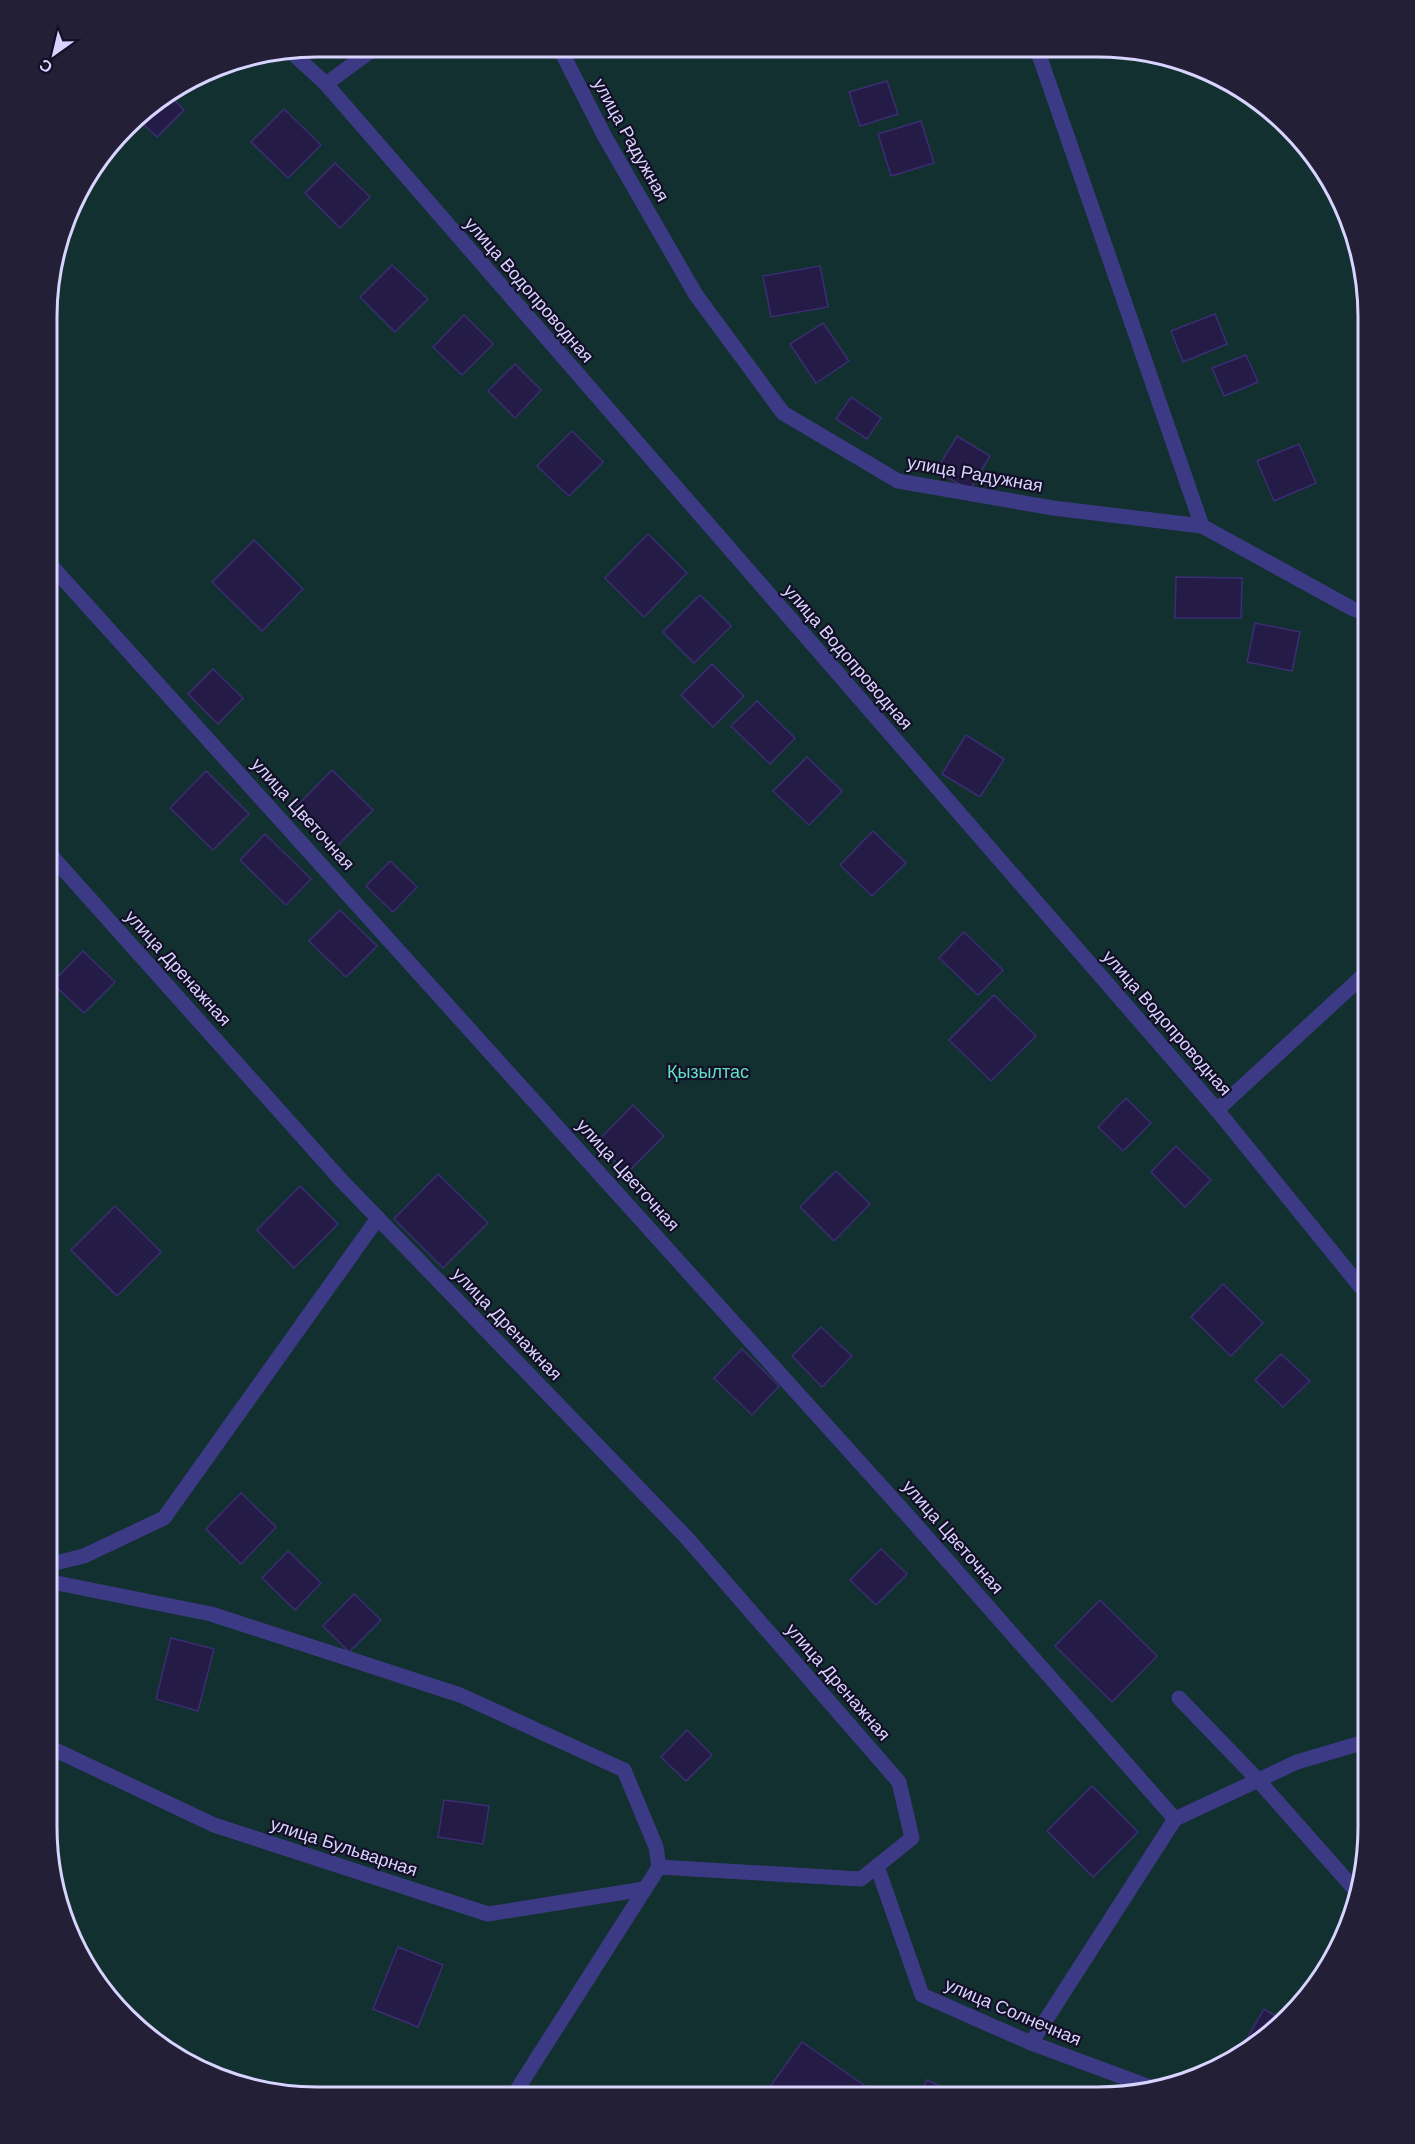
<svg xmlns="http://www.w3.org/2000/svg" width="1415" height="2144" font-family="Arial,sans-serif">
  <rect width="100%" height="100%" fill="#130f26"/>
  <polygon fill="#12302f" points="317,47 1133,49 1201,67 1262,102 1312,152 1348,213 1368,317 1368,1845 1348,1930 1313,1991 1263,2041 1202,2077 1098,2097 282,2095 214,2077 153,2042 103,1992 67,1931 47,1827 49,282 83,182 139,113 230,61"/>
  <g fill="#241b47" stroke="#3b2d73" stroke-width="1.5">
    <polygon points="887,81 898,114 860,126 849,92"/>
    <polygon points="170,96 184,110 157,137 136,117"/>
    <polygon points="284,109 321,145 288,178 251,142"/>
    <polygon points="921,121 934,163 891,176 878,134"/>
    <polygon points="1303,143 1312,152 1332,187 1325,190"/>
    <polygon points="335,163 370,197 340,228 305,193"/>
    <polygon points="1348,214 1355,252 1352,253 1339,217"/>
    <polygon points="392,265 428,299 395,332 360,297"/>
    <polygon points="820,266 828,307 771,317 763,276"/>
    <polygon points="1215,314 1227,344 1183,362 1171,331"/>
    <polygon points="464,315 493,344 462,375 433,347"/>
    <polygon points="823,323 849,361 816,383 790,344"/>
    <polygon points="1246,355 1258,382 1224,396 1212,368"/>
    <polygon points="515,364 541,390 515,418 488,391"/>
    <polygon points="851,397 881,418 867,439 836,419"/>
    <polygon points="572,431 603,462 569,496 537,466"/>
    <polygon points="957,436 990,456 970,490 936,471"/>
    <polygon points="1299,444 1316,483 1274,501 1257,461"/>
    <polygon points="648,534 687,573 644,617 605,578"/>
    <polygon points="254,540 303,589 262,631 212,582"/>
    <polygon points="1176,577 1242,578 1241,618 1175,618"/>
    <polygon points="700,595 731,626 694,663 663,632"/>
    <polygon points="1255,623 1300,632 1292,671 1247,662"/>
    <polygon points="712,664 744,696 713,727 681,695"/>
    <polygon points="213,669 243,698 218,724 188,694"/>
    <polygon points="757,701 795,738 770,764 731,726"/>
    <polygon points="966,735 1004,759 980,797 942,774"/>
    <polygon points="807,757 842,791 809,825 773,791"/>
    <polygon points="332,770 373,810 336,847 296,807"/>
    <polygon points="206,771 249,814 213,850 170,808"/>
    <polygon points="873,831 906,863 872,896 840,865"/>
    <polygon points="265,834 311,879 286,905 240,860"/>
    <polygon points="390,861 417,887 393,912 366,886"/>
    <polygon points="340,910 377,946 346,977 309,941"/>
    <polygon points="964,932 1003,970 978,995 939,958"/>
    <polygon points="83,951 115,982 84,1013 52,983"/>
    <polygon points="994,995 1036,1036 991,1081 949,1040"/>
    <polygon points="1126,1098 1151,1123 1123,1151 1098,1127"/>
    <polygon points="633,1105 664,1136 627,1173 596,1143"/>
    <polygon points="1176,1146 1211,1180 1185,1207 1151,1172"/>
    <polygon points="836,1171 870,1204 834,1241 800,1207"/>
    <polygon points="438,1174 488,1223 443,1268 394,1219"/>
    <polygon points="300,1186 338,1224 294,1268 257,1230"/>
    <polygon points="115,1206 161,1252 117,1296 71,1250"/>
    <polygon points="1223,1284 1263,1323 1231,1356 1191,1317"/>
    <polygon points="821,1327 852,1356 822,1387 792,1356"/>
    <polygon points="742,1349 779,1386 752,1415 714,1378"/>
    <polygon points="1281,1354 1310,1381 1283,1407 1255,1380"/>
    <polygon points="241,1493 276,1527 241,1564 206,1529"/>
    <polygon points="881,1549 907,1574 876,1605 850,1580"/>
    <polygon points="288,1551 321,1583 295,1610 262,1578"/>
    <polygon points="354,1594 381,1620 349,1652 323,1626"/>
    <polygon points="1100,1600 1157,1656 1112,1702 1055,1646"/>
    <polygon points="171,1638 214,1649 198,1711 156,1699"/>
    <polygon points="687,1730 712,1755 686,1781 661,1757"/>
    <polygon points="1092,1786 1138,1832 1093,1877 1047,1831"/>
    <polygon points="444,1800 489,1806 483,1844 438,1837"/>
    <polygon points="398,1947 443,1965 418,2027 373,2009"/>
    <polygon points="1264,2009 1284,2021 1254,2047 1245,2042"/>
    <polygon points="802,2042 868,2088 862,2097 764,2095"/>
    <polygon points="927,2080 956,2093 954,2097 919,2097"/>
  </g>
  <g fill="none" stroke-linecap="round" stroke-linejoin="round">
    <g stroke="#3d3a85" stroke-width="15">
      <polyline points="559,47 605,137 696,295 783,413 898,481 1053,508 1202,526 1353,609 1368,614"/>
      <polyline points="1037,49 1202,526"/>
      <polyline points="290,51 326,84 1217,1110 1368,1296"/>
      <polyline points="326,84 376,47"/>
      <polyline points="48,562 909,1517 1175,1819"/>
      <polyline points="48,852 341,1180 686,1537 899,1782 912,1838 861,1879 659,1867 513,2096"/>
      <polyline points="1217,1110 1368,971"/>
      <polyline points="47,1565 84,1556 164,1518 378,1218"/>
      <polyline points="47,1581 211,1614 460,1695 624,1770 656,1847 659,1867"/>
      <polyline points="1179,1698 1258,1780 1357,1892"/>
      <polyline points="47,1746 214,1825 488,1914 644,1889"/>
      <polyline points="877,1866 922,1995 1031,2043 1150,2087"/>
      <polyline points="1031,2043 1175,1819 1297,1762 1368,1741"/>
    </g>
  </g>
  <g text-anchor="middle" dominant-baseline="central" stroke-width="4.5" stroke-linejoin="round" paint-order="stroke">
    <g font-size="18" fill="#d9d4ff" stroke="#130f26">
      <text transform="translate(631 140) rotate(61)">улица Радужная</text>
      <text transform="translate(529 290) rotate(49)">улица Водопроводная</text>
      <text transform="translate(975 474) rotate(10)">улица Радужная</text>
      <text transform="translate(848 657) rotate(49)">улица Водопроводная</text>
      <text transform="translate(303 814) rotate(48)">улица Цветочная</text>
      <text transform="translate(178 968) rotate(48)">улица Дренажная</text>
      <text transform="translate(1167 1023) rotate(49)">улица Водопроводная</text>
      <text transform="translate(628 1175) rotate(48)">улица Цветочная</text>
      <text transform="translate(507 1324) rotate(46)">улица Дренажная</text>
      <text transform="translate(953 1537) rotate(49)">улица Цветочная</text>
      <text transform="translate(838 1682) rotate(49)">улица Дренажная</text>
      <text transform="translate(344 1847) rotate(18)">улица Бульварная</text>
      <text transform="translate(1013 2012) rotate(23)">улица Солнечная</text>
    </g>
    <g font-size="18" fill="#5fe0c0" stroke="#130f26">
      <text x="708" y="1072">Қызылтас</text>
    </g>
  </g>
  <path d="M0 0H1415V2144H0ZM317 57H1098A260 260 0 0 1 1358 317V1827A260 260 0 0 1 1098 2087H317A260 260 0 0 1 57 1827V317A260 260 0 0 1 317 57Z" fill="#231f37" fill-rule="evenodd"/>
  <path fill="none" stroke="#d9d4ff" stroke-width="3" d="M317 57H1098A260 260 0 0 1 1358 317V1827A260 260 0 0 1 1098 2087H317A260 260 0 0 1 57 1827V317A260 260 0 0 1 317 57Z"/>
  <g transform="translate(54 54) rotate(214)" stroke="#130f26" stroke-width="4.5" paint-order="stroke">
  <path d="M0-4.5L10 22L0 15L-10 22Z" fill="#d9d4ff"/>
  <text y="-9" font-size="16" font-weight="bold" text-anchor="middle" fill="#d9d4ff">С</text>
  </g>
</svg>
